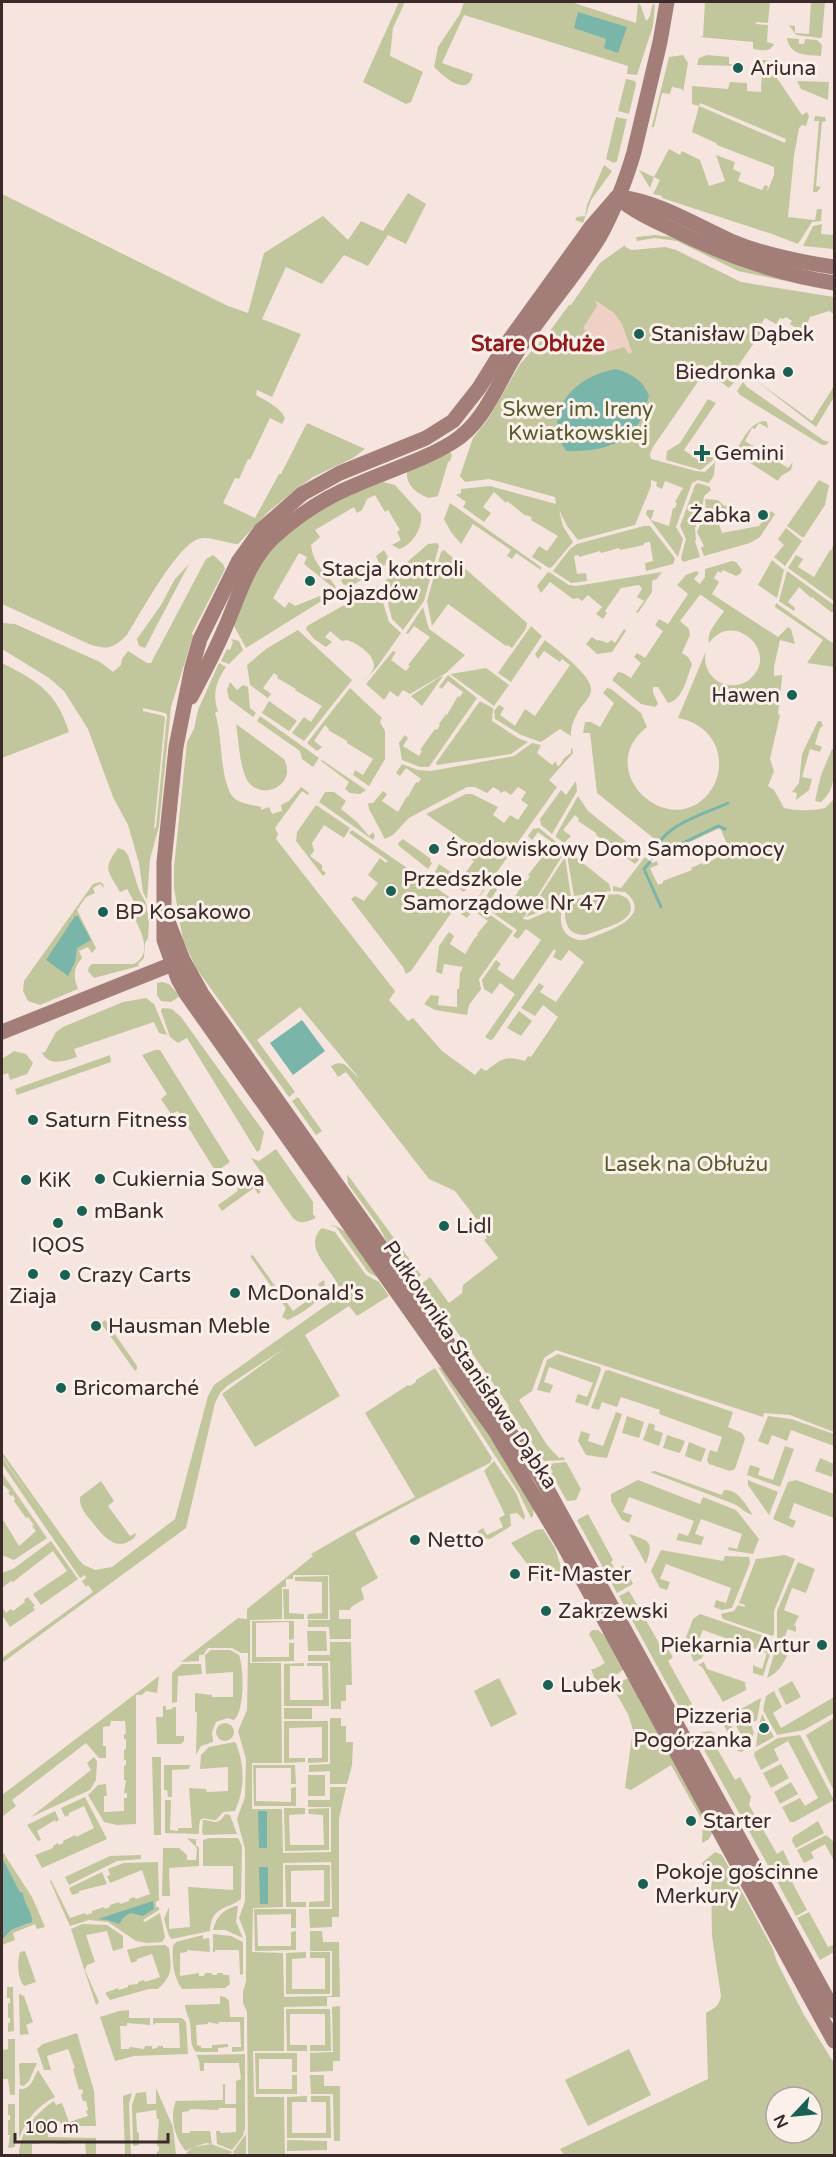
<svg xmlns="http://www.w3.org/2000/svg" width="836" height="2157" font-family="'Varela Round',sans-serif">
  <rect width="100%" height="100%" fill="#f5e5de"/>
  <g fill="#c2c69c" fill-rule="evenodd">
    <polygon points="399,2 405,2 393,28 390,56 423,72 411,102 406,104 363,82"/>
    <path d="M 464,2 L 571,2 L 636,23 L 638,3 L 641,6 L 646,21 C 652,17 650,9 653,4 L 655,5 L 653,26 L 637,75 L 627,74 L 628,66 L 464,15 L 442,63 L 473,74 C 468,98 445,78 434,67 L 438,47 L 460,14 Z"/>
    <path d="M 705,2 L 770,2 L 768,23 L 756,22 L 756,24 L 768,25 L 767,42 L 774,44 C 770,53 761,50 753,49 L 753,42 L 700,37 L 703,36 Z"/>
    <polygon points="811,2 825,2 822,37 820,38 796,35 789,25 795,26 795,33 809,34"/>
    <path d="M 787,38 L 799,39 L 799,44 L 804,44 L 805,39 L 817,40 L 822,45 L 821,56 C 806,55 790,56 787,38 Z"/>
    <polygon points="683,55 688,63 683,92 682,89 672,87 670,94 662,93 654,127 652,127 650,134 669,57"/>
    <polygon points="707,55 729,57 729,64 738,64 737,66 697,65 699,58"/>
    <path d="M 757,59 L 775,62 L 778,66 L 772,71 L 802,115 L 807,112 L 809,116 L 806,126 L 802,125 L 799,128 L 794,156 L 788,217 L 815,220 L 817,209 L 822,209 L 821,221 L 812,222 L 798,244 L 772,234 L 662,198 L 662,196 L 653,194 L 660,180 L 654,177 L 650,188 L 639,170 L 654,177 L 669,149 L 680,155 L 682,151 L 700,160 L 709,186 L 725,181 L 716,155 L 735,162 L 733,169 L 741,173 L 738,181 L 762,190 L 765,185 L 768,186 L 767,192 L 774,175 L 774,167 L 717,145 L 716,143 L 692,132 L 699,106 L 692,104 L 692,86 L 728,89 L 730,82 L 747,83 L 747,91 L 761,92 L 762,67 L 757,65 ZM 700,103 L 786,139 L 785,143 L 699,106 Z"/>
    <polygon points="626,79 635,81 636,84 629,114 618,111"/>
    <polygon points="797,81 829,82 828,100 801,89"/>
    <polygon points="815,116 825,117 826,121 822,122 816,186 821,187 817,192 813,192 819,121 814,121"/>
    <polygon points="616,117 627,119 617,161 614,163 606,159"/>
    <polygon points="604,165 612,171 591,200 583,223 575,220 577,217 585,216 587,205"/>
    <path d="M 408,193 L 426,204 L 406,244 L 388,235 L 368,266 L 344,255 L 322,284 L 286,267 L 262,319 L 301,334 L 272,397 L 257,390 L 256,395 C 266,401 280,407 285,418 L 282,424 L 270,418 L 250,460 L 248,459 L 239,479 L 235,478 L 223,503 L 255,518 L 279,474 L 281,474 L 307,423 L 365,449 L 353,458 L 313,477 L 294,491 L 268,512 L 238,544 C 226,544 210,535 198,539 C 176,547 140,614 127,635 C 113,649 107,650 89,644 L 2,604 L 2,194 L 228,306 L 248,313 L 264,253 L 323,216 L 348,240 L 361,221 L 383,231 Z"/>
    <polygon points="822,224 821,234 834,235 834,249 803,246 813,226"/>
    <polygon points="655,235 673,237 750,269 804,285 738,271 677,241 655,238 637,241 636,237"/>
    <polygon points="625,245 625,247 632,250 665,247 676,250 741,282 834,297 834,314 829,311 810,317 804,330 807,333 805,334 790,324 792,321 786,317 783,319 780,318 776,324 765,318 762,323 765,327 736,369 733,366 706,370 653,447 650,454 651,459 696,471 705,472 715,462 714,475 709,483 698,480 692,483 676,527 683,539 678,557 646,514 647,510 654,510 651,520 669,526 673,508 675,508 677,503 675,502 683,488 665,481 662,489 656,486 657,482 651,480 651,486 635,525 578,540 567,526 559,510 563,526 573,542 552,567 549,568 532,557 539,546 547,551 558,536 531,520 532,518 527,515 526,516 507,501 506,503 494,492 483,507 491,513 484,522 463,507 466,502 456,495 461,493 461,489 490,486 556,504 555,497 489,479 465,482 460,476 473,438 488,419 520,364 550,331 569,305 571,305 600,263"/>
    <polygon points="730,372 737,379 729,388 710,374"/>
    <polygon points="754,379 812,421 834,386 834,397 816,427"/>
    <polygon points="743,382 747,387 823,440 829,442 826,445 822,445 740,395 737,391"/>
    <polygon points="708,399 716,403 684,450 702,463 709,454 714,459 701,470 666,460 667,451 680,443"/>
    <path d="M 764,421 L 767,422 L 768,428 L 759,423 L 755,429 L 752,428 L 745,441 L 788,468 L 793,462 L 791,470 L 781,476 L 778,481 L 738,455 L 736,451 C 743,439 750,423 764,421 Z"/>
    <path d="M 450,452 L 452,455 L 450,461 L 448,462 L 438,496 L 429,498 C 417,494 406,485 407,472 Z"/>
    <polygon points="819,480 829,485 825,505 804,537 802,537 787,526"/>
    <path d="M 383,482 L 395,485 L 421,514 C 423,528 412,545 399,549 L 392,545 L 401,540 L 397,532 L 400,530 L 388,510 L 385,512 L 375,495 L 367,499 L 362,510 L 357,513 L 354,507 L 315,530 L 320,537 L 311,545 C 314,569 330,573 339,593 L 333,595 L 330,594 L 335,589 L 304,564 L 307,557 L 299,553 L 273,598 L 285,608 L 289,602 L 295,606 L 320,596 L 323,600 L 246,648 L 233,624 L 259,564 L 284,536 L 313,514 L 341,498 Z"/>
    <polygon points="698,483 710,487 711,490 704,496 702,511 695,528 696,540 695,541 700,557 683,562 681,558 686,539 680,526 695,485"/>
    <polygon points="705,499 718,500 723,505 729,507 729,511 722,513 721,509 712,511 715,524 719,524 722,533 759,526 771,511 775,514 760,537 750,543 704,556 701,548 704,546 697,532 706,512"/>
    <polygon points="450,503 541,567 541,570 516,553 512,559 507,556 511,550 473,524 461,544 451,532 444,519"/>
    <polygon points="644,526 650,526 674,557 675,559 673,564 646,571 645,563 653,561 650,542 644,543 644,545 620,550 619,548 601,553 600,551 579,557 579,555 574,556 577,574 586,573 587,581 571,583 553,571 570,549 577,544"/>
    <polygon points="786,528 802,541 785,566 774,557 784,545 778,539"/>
    <polygon points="437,543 439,546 424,601 403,630 392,619 383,583 428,544"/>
    <polygon points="834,543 834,601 788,568 796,555 803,559 798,567 814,577 830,550 831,551"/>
    <polygon points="384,550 388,557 385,565 350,587 343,584 341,580 368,563 371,568 379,563 376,556"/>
    <polygon points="444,550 527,623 526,629 512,648 507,645 506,646 448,604 432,626 427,601 441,552"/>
    <path d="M 213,555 L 223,564 L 225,569 L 192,633 L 193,636 L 171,707 L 159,826 L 150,859 L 147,900 L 143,892 L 139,863 L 128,825 L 113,797 L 88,729 L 64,691 L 49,678 L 2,649 L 2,623 L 15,624 L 100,662 L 113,672 L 121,665 L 122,659 L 128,651 L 147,663 L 151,663 L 206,559 ZM 143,708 L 165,713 L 167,715 L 156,827 L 154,829 L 165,718 L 164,716 L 143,711 Z"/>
    <polygon points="772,560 784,570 777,598 758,585"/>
    <path d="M 732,561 L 736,562 L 742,570 L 740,574 L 736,576 L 723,570 L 721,573 L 718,571 L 714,578 L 719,582 L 712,594 L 778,637 L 788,627 L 791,629 L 795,644 L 780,640 L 774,667 L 774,676 L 782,675 L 782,679 L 778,714 L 780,715 L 770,759 L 774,771 L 768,786 L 774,790 L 784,808 C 797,811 811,811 825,808 L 834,799 L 834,1432 L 790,1415 L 764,1413 L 763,1417 L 556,1350 L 544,1358 L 532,1391 L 519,1400 L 547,1445 L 559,1458 L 563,1457 L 565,1460 L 544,1461 L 508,1408 L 509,1406 L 441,1309 L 421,1284 L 430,1277 L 449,1303 L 462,1293 L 463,1285 L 498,1258 L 484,1240 L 487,1238 L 476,1222 L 478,1221 L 455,1191 L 429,1179 L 346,1072 L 338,1077 L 331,1066 C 346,1058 348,1070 359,1078 L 300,1007 L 257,1040 L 295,1092 L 289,1097 L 196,968 L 183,940 L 174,888 L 174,867 L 187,742 L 194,729 L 198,710 L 219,663 L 226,667 C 216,681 212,695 218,711 L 215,713 C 223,735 219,782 234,798 C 241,804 253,805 261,807 L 261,810 L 269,807 L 272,814 L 282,811 L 281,805 L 289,801 L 301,787 L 309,793 L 308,795 L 302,791 L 275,828 L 278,834 L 276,839 L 395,991 L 389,1000 L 408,1021 L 413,1018 L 442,1051 L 475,1075 L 481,1068 L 486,1071 C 501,1059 505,1055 525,1061 L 528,1056 L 531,1057 L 558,1017 L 543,1005 L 535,1016 L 521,1008 L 539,983 L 544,986 L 540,992 L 556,1002 L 584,962 L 569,950 L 561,961 L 553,957 L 556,951 L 554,949 L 493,1039 L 490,1040 L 485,1037 L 515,994 L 500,983 L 492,994 L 484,989 L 482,980 L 496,960 L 501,964 L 497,969 L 513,980 L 541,940 L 526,929 L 518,939 L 513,936 L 517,930 L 477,901 L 484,900 L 493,885 L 498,888 L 493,896 L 509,907 L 525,880 L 527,881 L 530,876 L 528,875 L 543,856 L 542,855 L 553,843 L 538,832 L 532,840 L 528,836 L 533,829 L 539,828 L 566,850 L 523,919 L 528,920 L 563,905 C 558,921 561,938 581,940 C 588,940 597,935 603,933 C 621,926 650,912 625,892 L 613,891 L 613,886 L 621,888 L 645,857 L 652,863 L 657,861 L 658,865 L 650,868 L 658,885 L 663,883 L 663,881 L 692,870 L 691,868 L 702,863 L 704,865 L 723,854 L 724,856 L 731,853 L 720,828 L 653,859 L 647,853 L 656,840 L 597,793 L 590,733 L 583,733 L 585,722 L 591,722 L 600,727 L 614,703 L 603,693 L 607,688 L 611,689 L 641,713 L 647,727 C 589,772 676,848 713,787 C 720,775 721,761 716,747 C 710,731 695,721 678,718 L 706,651 C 702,667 712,683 729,685 C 737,686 745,684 751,678 C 780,652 733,609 709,643 C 706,632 718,621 724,611 L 701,595 L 699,596 L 680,621 L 689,629 L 690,635 L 682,653 L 688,657 L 692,664 C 687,677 683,700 668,703 L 658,687 L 653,687 L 653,692 L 658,704 L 655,707 L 641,704 L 612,680 L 618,672 L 623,673 L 631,678 L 641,663 L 634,657 L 637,653 L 645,658 L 663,631 L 655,625 L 659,619 L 668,624 L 688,594 L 677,585 L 686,575 L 696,571 L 699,573 L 694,579 L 700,584 L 705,577 L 705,569 Z"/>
    <polygon points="189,564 145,648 139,646 137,639 161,605 175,579"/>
    <polygon points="787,571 834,605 834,612 831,612 812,597 811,598 799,587 788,602 795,608 794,611 779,601"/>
    <polygon points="549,572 569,585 576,586 662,572 656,580 654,579 652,582 652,592 638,613 636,612 644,601 637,597 642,589 639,585 621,588 605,611 607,613 603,619 596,614 602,607 588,595 582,601 578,598 573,599 550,582 541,593 537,586 547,573"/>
    <path d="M 378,586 L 389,622 L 401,633 L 377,667 L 363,682 C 366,678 374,671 374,666 C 374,654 357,643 347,640 L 342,641 L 330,631 L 325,637 L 332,642 L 326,647 L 314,639 L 306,629 L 307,626 Z"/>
    <polygon points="776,603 834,644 834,667 807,663 823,640 775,607"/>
    <polygon points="423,607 429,629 465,655 446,673 410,694 403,690 398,697 390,691 384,700 366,684 393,651 396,652 391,660 406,671 410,666 408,665 430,637 414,626 408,634 406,633"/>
    <polygon points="531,626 542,636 511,682 498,673"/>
    <polygon points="624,629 626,631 612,652 597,654 586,644 592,637 598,641 599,640 608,643 611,640 615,643"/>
    <polygon points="298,630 352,680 304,741 292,733 304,717 311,722 322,706 295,690 296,689 277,678 278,676 274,673 263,688 271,694 268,698 250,685 247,665 266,649"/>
    <polygon points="231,639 239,641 243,650 229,664 221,661 227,649 230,650 233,642"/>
    <path d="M 545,640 C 557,650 592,675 591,690 C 591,697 583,704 579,710 C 575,718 570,727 571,736 L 560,729 L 541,742 L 521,735 L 495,719 L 494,711 L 499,705 L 504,708 L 500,715 L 515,726 L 525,709 L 535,716 L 570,665 L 562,659 L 560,662 L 544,651 L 538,659 L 535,654 Z"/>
    <path d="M 2,663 C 37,681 56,691 69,732 L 2,758 Z"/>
    <polygon points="486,668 509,685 494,706 450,674"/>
    <polygon points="448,675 477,698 429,767 420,767 402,760 399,743 405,735 408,738 403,746 419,756 422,751 420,750 435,729 437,730 440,725 439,724 446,714 447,715 458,696 460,697 463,692 448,681 442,689 439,687"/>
    <polygon points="443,676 422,706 411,696 440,677"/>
    <polygon points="230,682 237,690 243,685 248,687 250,708 256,713 253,717 229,699 227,690"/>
    <polygon points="350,688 382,718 380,722 385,731 385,759 369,786 353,775 355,770 363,775 373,759 347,743 347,741 328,730 329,729 325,725 314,741 322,747 317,751 307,743"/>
    <polygon points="269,701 297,721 289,731 262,713"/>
    <polygon points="480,701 493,708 492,721 518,738 528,742 511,754 437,765 436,763"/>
    <polygon points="260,716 319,758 313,767 302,759 300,751 257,721"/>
    <polygon points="818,721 821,721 823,726 820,728 815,744 822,747 820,752 810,749 802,777 812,779 809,790 796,800 797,793 792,792 799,783 802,754"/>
    <path d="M 236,724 L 284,759 C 298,786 260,802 247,780 C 239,764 239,741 236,724 Z"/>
    <polygon points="532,743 541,745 537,753 552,765 556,761 557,766 560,765 564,758 571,753 571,748 572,748 573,753 549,780 557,787 480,896 479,896 489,881 484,877 488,870 483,866 464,892 435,872 439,864 461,879 474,861 461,852 464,849 476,857 480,852 426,814 466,794 472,794 498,807 493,815 504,823 510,815 518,820 528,805 521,800 526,792 518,787 511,795 505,791 500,793 500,791 493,787 487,793 475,787 467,787 409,818 393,835 385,839 369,809 368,803 373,803 383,791 387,794 382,801 398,812 407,796 408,797 416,782 418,783 421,779 406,768 400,776 396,773 402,764 418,770 431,771 514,756"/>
    <path d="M 832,749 L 834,749 C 835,769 836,790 821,802 L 815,801 L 821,775 Z"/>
    <polygon points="322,760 366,790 360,794 350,793 345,789 349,782 321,761"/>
    <polygon points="576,781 577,791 552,834 541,825 540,819 561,790 566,795"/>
    <polygon points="325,792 334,792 346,801 341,809 357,822 369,836 373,832 375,836 373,840 319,802"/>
    <polygon points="578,796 588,811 643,855 635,864 610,846 611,844 607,841 605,842 596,835 596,833 578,821 579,819 575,815 563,830 571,836 564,843 556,837 556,835"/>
    <polygon points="316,805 350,828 344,838 324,825 312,843 314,851 310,856 322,865 322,870 326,873 323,876 296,841 297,832"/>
    <polygon points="352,830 458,903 411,971 406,974 403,967 351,899 355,896 364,901 378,883 368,875 380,858 386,863 388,861 349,833"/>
    <polygon points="403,839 431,859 430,861 432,863 428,869 399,846 398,843"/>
    <path d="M 118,848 L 124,850 L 128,855 L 139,890 L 146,903 L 149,923 L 148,938 L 145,943 L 144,958 L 138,964 L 139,966 L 94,978 L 88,971 L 89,967 L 92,964 L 134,964 C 156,953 137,924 130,909 L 136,905 L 127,889 L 120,892 C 108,870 102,870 118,848 Z"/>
    <polygon points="569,852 609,884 611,891 574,896 567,855"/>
    <polygon points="565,857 571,897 566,902 526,917"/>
    <path d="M 100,882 L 103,884 L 104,888 L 100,884 L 93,888 L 95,893 L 86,897 L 77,910 L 96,948 L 92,953 L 88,947 L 79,951 L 82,958 C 73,968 73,976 78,989 L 40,1005 L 28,1001 L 23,991 L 24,981 L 93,884 Z"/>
    <path d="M 618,894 L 627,898 C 641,917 614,925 600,930 C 593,932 585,937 578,934 C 571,933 568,928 566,922 C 559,892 599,896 618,894 Z"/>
    <polygon points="470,902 472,902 513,931 479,979 481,989 469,1005 467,1015 435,1010 424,1004 431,995 439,996 438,1005 457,1007 457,989 459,989 460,973 463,967 444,964 442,974 436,972 439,946 449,932 454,936 450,944 465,954 474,939 478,935 477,934 488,921 473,910 467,918 461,914"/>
    <polygon points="162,982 169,984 180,996 171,1002 161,1001 157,995 157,983"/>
    <path d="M 146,998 L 154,1004 L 167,1035 L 159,1033 L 154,1022 L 74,1049 L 77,1057 C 64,1061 50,1067 42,1053 L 45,1052 L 56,1032 L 63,1027 L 123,1002 Z"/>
    <polygon points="162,1008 172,1009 181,1017 264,1132 260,1150 257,1152 187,1038 178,1043 170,1037 161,1011"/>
    <polygon points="519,1011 532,1021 521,1036 507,1028"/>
    <polygon points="155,1050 160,1050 230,1162 216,1172 178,1111 171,1114 161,1099 167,1094 142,1055"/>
    <polygon points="14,1051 26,1054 33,1063 27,1074 10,1080 8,1073 2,1075 2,1059"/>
    <polygon points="110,1055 111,1062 17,1095 15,1089"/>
    <polygon points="298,1097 322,1131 316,1135 292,1101"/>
    <path d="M 276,1149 L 313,1202 L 313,1214 L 316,1218 C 307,1222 300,1225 293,1218 L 251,1158 L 259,1161 Z"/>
    <polygon points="347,1174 421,1275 413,1281 393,1253 378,1225 348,1184"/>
    <polygon points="249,1181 254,1182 261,1192 258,1194 254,1188 222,1211 218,1205 238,1191 237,1188"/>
    <path d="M 330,1225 C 349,1225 371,1265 382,1280 L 368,1272 L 336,1227 Z"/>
    <path d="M 322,1228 L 335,1232 L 366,1275 L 379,1282 L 389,1296 L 357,1316 L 349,1306 L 305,1335 L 340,1396 L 255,1447 L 222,1394 L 285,1348 L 227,1386 L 220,1393 L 215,1403 L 186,1528 L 2,1663 L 2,1658 L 93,1592 L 88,1585 L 86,1587 L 82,1581 L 86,1578 L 85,1575 L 80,1578 L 2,1464 L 2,1457 L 48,1522 L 2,1456 L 2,1452 L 79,1560 L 84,1565 L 95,1570 L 112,1567 L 175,1519 L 208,1396 L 214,1385 L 331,1302 C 337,1295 339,1291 337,1283 C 328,1266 303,1246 322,1228 Z"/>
    <path d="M 253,1255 L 293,1311 L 322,1290 L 318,1284 L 324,1280 C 329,1298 302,1313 288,1320 L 282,1317 L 286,1308 L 250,1256 Z"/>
    <polygon points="105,1320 137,1366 137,1369 135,1371 101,1323"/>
    <polygon points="558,1354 600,1367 601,1370 588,1406 575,1402 578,1394 587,1397 593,1383 549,1367 544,1382 553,1385 550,1393 537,1390 547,1360"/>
    <polygon points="438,1367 442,1368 470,1405 534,1507 533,1516 531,1518 519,1493"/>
    <polygon points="435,1368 492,1458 490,1463 416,1500 355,1533 378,1578 361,1588 364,1599 351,1607 350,1610 339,1610 339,1619 351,1619 351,1639 330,1639 329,1627 308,1627 308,1620 330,1620 329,1575 293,1575 293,1579 286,1579 286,1587 282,1587 282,1619 250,1620 250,1663 281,1663 282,1763 252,1763 252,1809 282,1809 283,1853 331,1852 331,1807 308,1807 308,1800 330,1800 330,1787 346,1787 339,1819 339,1917 332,1917 332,1927 310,1928 309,1909 332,1909 331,1862 283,1863 283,1907 253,1908 252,1952 283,1953 284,1997 332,1996 332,1951 310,1951 310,1931 322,1931 323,1942 339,1942 340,1997 327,1997 327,2006 284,2007 284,2051 253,2051 254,2097 284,2097 285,2155 248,2155 247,2012 243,2003 243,1992 246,1981 246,1936 239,1918 245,1901 245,1849 237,1819 245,1797 246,1759 238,1731 247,1710 248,1653 241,1653 232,1648 208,1648 203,1655 199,1655 199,1661 181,1662 238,1618 247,1619 247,1609 313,1556 311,1554 349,1532 415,1497 365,1413 408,1385 410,1386 416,1382 416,1380"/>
    <polygon points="608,1370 733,1412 728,1427 742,1433 745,1439 735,1469 730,1471 709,1464 707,1460 710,1450 717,1452 722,1437 659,1414 660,1410 621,1397 617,1407 602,1402 599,1410 591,1408 605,1371"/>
    <polygon points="616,1412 622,1414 607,1458 586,1455 578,1441 581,1431 590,1434 588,1441 603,1446"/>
    <polygon points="627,1416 644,1422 639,1438 622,1433"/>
    <polygon points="768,1416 791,1419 834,1434 834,1446 791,1430 787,1441 772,1435 768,1445 758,1441"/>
    <polygon points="649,1423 655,1425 654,1430 663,1433 659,1446 643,1440"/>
    <polygon points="667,1435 685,1441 680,1453 663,1448"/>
    <polygon points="689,1442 706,1449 701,1462 685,1456"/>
    <polygon points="785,1446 794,1449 780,1487 747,1475 750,1465 760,1468 758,1475 773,1480"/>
    <polygon points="820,1458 834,1464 832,1477 815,1471"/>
    <polygon points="494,1461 516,1493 525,1516 524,1520 517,1513 510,1514 511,1526 490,1539 482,1538 478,1535 478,1531 483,1528 487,1535 503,1527 499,1518 505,1515 484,1471"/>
    <polygon points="566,1462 581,1489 576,1500 567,1501 551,1473 553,1472 548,1464"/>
    <path d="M 655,1471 L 722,1495 L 724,1490 C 738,1489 746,1505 753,1515 C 742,1512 743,1508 734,1504 L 650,1472 Z"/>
    <polygon points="2,1473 47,1538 14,1560 2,1555 2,1518 19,1546 36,1531 32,1526 34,1525 28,1517 26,1518 14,1501 15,1499 13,1495 11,1496 8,1493 10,1491 2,1484"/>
    <polygon points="638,1480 700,1504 703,1497 736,1510 759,1539 753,1554 728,1550 729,1547 737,1549 742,1534 701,1519 695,1534 704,1537 701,1545 676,1540 679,1533 688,1536 694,1521 629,1497 623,1512 632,1515 629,1523 622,1520 611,1501 611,1494"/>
    <polygon points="748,1480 778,1492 769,1515 748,1485"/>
    <polygon points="796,1480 834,1494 834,1518 794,1503 789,1518 796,1521 793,1528 773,1519 788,1482"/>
    <path d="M 101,1481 L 114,1501 L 108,1506 L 130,1536 L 136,1533 L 135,1537 C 117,1554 103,1536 92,1522 C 86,1515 79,1507 80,1497 Z"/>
    <polygon points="588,1514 613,1560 611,1562 615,1570 617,1569 620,1574 623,1572 621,1567 623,1565 633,1584 617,1593 577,1520"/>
    <polygon points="543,1529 555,1548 563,1573 540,1584 535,1574 511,1543 536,1530"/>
    <path d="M 629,1534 C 650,1541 654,1541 646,1564 Z"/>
    <polygon points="51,1541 78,1579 41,1605 33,1594 67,1571 53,1551 13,1582 11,1581 2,1588 2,1573 13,1569"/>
    <polygon points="661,1550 723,1561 725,1556 749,1557 750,1563 732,1608 722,1610 714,1607 716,1600 726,1603 731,1588 666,1564 660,1579 670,1582 667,1590 660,1588 651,1571"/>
    <polygon points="785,1555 795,1559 774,1611 774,1634 772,1636 723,1619 721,1614 734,1611 738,1605 745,1607 745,1605 739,1603 756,1559"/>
    <polygon points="798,1562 815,1569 806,1593 792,1588 784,1610 799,1616 794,1625 796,1626 796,1632 788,1629 785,1636 790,1639 789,1643 780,1641 777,1638 777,1611"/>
    <polygon points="328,1576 328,1619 307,1619 308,1614 322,1613 322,1582 295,1581 295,1577"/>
    <polygon points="283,1589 289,1589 289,1613 304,1614 304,1619 284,1619"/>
    <polygon points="629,1591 663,1650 667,1648 673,1657 668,1661 692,1704 681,1710 619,1596"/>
    <polygon points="28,1597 35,1606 33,1607 35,1610 10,1627 2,1615 2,1607 6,1613 11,1609 13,1611 25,1602 24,1600"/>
    <polygon points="700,1614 770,1638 773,1645 763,1676 753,1673 753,1665 762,1669 767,1653 703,1630 697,1644 706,1648 702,1658 694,1662 685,1640 693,1619"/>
    <polygon points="252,1621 294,1621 294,1639 289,1640 289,1622 256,1623 256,1657 289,1657 289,1643 294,1643 294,1661 252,1662"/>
    <polygon points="592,1630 598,1630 606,1637 624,1669 619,1673 597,1684 591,1669 594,1669 605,1663 589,1634"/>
    <polygon points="307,1631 326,1631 327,1651 308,1651"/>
    <polygon points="330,1642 351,1642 352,1685 346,1685 346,1701 341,1701 341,1709 331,1709 330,1661 308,1661 308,1655 330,1655"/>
    <path d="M 777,1643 L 790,1647 L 790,1649 C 785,1661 780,1672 767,1678 Z"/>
    <path d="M 211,1650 L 230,1650 L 239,1655 C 244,1668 245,1711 234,1720 L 227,1718 L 216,1722 L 212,1732 L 213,1742 L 201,1746 L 196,1755 L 197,1712 L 195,1712 L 195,1693 L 212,1695 L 212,1697 L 233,1697 L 233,1672 L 206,1674 L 205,1655 Z"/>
    <polygon points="704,1662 707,1669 745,1682 746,1690 723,1702 702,1667 698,1665"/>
    <polygon points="304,1663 304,1666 290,1666 290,1700 323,1700 322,1666 307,1666 307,1663 328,1663 329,1706 284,1706 284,1664"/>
    <polygon points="182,1664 201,1664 202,1674 178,1676 177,1702 172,1703 172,1673"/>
    <polygon points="159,1676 157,1693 146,1691 142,1695 136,1695 136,1824 117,1825 104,1822 88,1795 98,1785 106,1784 107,1796 104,1796 104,1812 124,1811 124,1798 127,1798 127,1793 124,1793 126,1780 124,1780 124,1766 126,1765 126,1760 124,1760 124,1750 126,1749 126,1739 124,1739 124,1734 126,1734 125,1721 111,1721 110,1726 103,1727 103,1746 106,1746 106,1758 99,1758 86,1743 12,1800 16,1806 3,1816 2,1814 2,1795"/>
    <polygon points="499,1678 517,1714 491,1727 474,1691"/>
    <polygon points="626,1679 629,1679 713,1831 709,1839 702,1843 703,1822 671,1765 631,1790 625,1788 633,1730 628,1714 613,1688 606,1693 603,1690"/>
    <polygon points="792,1681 801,1697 786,1705 778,1689"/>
    <polygon points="774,1691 782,1707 773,1713 781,1728 834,1697 834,1713 804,1730 777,1735 763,1710 766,1696"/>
    <polygon points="761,1698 757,1720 751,1723 753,1731 754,1730 750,1751 730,1715"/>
    <polygon points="163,1706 166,1706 166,1710 172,1709 173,1707 176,1707 176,1736 184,1736 184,1741 181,1744 157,1744 156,1717 163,1717"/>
    <rect x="284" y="1708" width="28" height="11"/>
    <polygon points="762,1714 774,1737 756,1747 758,1731 761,1730 763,1733 768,1730 764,1722 759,1725"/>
    <polygon points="726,1717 745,1750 741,1752 738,1751 723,1724 723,1719"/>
    <polygon points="330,1718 341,1718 341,1726 346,1726 346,1742 353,1742 352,1765 347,1784 330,1784 330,1771 309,1772 309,1765 330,1764"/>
    <polygon points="834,1718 834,1791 806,1735"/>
    <polygon points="284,1721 328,1721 328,1762 308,1763 308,1758 322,1758 322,1727 289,1728 289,1758 305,1758 305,1762 284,1763"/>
    <circle cx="225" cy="1732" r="9"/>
    <path d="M 710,1731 C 715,1733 718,1736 721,1741 L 715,1745 L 735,1780 L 740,1777 L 751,1797 L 749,1805 L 777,1854 L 783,1850 L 797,1880 L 792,1882 L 807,1910 L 796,1916 L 697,1737 L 702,1732 Z"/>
    <polygon points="800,1735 834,1800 794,1822 790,1822 782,1807 800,1798 805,1806 818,1798 788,1741 774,1749 779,1760 761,1770 754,1755 755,1752 778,1738"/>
    <path d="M 234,1742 L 236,1743 C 245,1766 245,1789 235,1811 L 223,1812 L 216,1820 C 201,1819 199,1813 199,1834 L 165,1833 L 165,1800 L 171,1800 L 170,1830 L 178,1831 L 178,1828 L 192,1828 L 189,1788 L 206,1789 L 207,1792 L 228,1791 L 228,1767 L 200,1769 L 201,1755 L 209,1747 Z"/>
    <polygon points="94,1757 97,1761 96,1780 90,1790 31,1817 91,1770 87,1763"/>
    <polygon points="152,1757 161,1757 161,1835 154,1835"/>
    <polygon points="781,1764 789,1778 771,1788 763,1773"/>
    <polygon points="164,1765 190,1765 189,1769 172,1770 172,1797 168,1797 167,1790 164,1790"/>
    <polygon points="253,1765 295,1765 296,1784 291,1784 291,1768 256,1768 256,1801 291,1802 291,1788 296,1787 296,1806 254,1806"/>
    <rect x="308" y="1775" width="17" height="21"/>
    <polygon points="791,1782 798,1794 780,1804 774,1792"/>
    <polygon points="85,1797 107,1839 42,1868 35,1855 53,1848 53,1846 58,1843 59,1845 63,1843 63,1841 75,1835 76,1837 94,1828 84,1806 69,1813 69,1815 65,1817 61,1808"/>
    <polygon points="284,1808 305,1808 305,1814 289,1815 290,1845 324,1845 323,1815 309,1814 308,1809 329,1808 329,1850 285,1851"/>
    <polygon points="55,1811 59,1820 56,1822 55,1820 37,1831 41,1840 38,1841 27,1825"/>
    <path d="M 225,1814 L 230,1815 L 237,1834 L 203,1835 L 202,1832 L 203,1820 C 213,1820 218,1827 225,1814 Z"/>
    <polygon points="818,1821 824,1833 796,1848 792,1841 793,1837"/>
    <polygon points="826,1835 834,1842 834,1861 825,1844 811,1852 814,1858 804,1863 797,1850"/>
    <polygon points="187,1838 199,1840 196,1840 196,1846 199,1847 199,1866 169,1868 170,1896 162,1896 163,1848 179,1848 187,1855 187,1860 196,1860 197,1848"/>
    <path d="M 209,1838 L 238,1838 L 242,1846 L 241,1899 C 227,1910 211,1906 210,1931 L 172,1939 L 169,1936 L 164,1919 L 169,1907 L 169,1929 L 190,1927 L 188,1887 L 233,1890 L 233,1866 L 203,1866 L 203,1840 Z"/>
    <polygon points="2,1851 32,1897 45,1927 37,1929 35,1924 13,1933 15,1940 2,1945 2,1940 10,1930 28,1924 20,1892 2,1857"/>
    <path d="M 715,1852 L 722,1855 L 773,1949 L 777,1962 L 804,2015 L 834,2063 L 834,2155 L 564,2155 L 560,2149 L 708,2079 L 706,2013 C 714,2008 719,2007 721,1996 L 712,1936 L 711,1874 L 707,1873 L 702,1863 ZM 776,2097 L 812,2097 L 812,2133 L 776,2133 Z"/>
    <polygon points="141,1855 141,1859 117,1861 69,1885 65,1877 110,1856"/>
    <polygon points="158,1862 159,1901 156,1901 156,1907 159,1907 159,1910 143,1920 145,1922 160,1913 165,1937 162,1942 147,1943 136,1941 108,1922 89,1920 70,1926 50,1881 51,1880 70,1918 85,1913 86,1915 92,1913 92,1911 104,1907 105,1909 110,1907 110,1905 119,1902 120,1904 129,1901 129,1899 134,1897 136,1899 150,1894 142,1870 110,1883 107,1876 110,1875 108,1869 124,1863"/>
    <polygon points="285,1865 330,1865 330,1907 309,1907 309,1902 324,1901 324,1870 291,1871 291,1902 306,1902 306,1907 286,1907"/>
    <polygon points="102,1872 107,1884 79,1891 79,1893 72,1895 69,1888"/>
    <path d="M 235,1906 L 238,1906 L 236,1922 L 243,1938 L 225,1930 L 213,1930 C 216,1917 222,1911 235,1906 Z"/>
    <polygon points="254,1909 296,1909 296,1928 291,1928 291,1914 257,1915 258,1946 291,1946 291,1932 296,1931 296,1950 255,1951"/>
    <polygon points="809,1912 828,1947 834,1945 834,1952 820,1960 797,1918"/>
    <polygon points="82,1924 107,1925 123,1936 123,1948 113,1951 107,1931 86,1935 95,1962 87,1965 85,1970 99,2002 96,2005 71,1929"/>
    <polygon points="213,1934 231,1936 243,1942 243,1974 240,1975 239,1950 215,1950 215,1952 213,1952"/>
    <path d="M 203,1935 L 203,1939 L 209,1938 L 210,1952 L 187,1950 L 187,1952 L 180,1953 L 180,1976 L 199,1973 L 199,1976 L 204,1976 L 205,1973 L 212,1973 L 212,1975 L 217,1975 L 217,1973 L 223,1973 L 223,1975 L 229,1975 L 230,1984 L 225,1988 L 182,1989 C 173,1976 172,1961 173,1946 L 176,1942 Z"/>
    <path d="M 165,1945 L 169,1948 C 171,1968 174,1974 158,1989 L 149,1989 L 110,2000 L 105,1993 L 118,1988 L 119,1990 L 128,1987 L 128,1985 L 138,1984 L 138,1982 L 144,1980 L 145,1982 L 160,1977 L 152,1954 L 137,1959 L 137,1961 L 131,1963 L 127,1950 L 143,1946 Z"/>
    <path d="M 25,1951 L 36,1982 L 24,1986 C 17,1977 17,1963 20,1952 Z"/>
    <polygon points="306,1952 306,1958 292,1959 292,1989 325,1989 325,1958 310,1958 310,1952 330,1952 330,1994 286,1994 286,1953"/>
    <polygon points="7,1987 13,1987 14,2031 8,2032 8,2023 10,2023 10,2018 8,2018 8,2003 10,2003 10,1998 7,1998"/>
    <polygon points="19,1994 24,1996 33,2022 26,2025 29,2034 20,2035"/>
    <path d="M 220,1996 L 225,1997 L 229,2001 L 230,2017 L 244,2017 L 244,2051 L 232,2052 L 232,2047 L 241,2047 L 240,2022 L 219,2022 L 218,2024 L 208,2022 L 208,2024 L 196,2025 L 197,2045 L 201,2046 L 201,2048 L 212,2048 L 212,2045 L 228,2044 L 228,2047 L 218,2048 L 218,2052 L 196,2052 C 189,2045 192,2033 190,2023 C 189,2017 186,2014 185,2005 L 220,2004 Z"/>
    <polygon points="340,2006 340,2061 333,2061 333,2071 310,2072 310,2053 333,2052 332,2007"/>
    <polygon points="286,2009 330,2009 331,2051 310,2051 310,2045 325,2045 325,2014 290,2014 290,2045 307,2045 307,2051 287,2051"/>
    <polygon points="129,2010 129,2018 150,2018 150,2025 127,2023 127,2026 120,2026 121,2049 129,2049 130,2047 144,2049 145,2046 152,2046 152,2049 157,2048 158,2046 163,2046 163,2048 180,2048 179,2023 156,2023 153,2025 153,2018 182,2018 186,2022 188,2054 134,2056 115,2061 100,2017 119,2011"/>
    <path d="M 77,2033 L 94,2091 L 96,2126 L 63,2126 L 59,2121 L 48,2121 L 48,2137 L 96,2138 L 96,2155 L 86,2155 L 85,2142 L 69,2142 L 68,2144 L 40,2142 L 39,2144 L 32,2144 L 32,2155 L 19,2155 C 19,2132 35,2114 54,2101 L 56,2105 L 62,2103 L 69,2122 L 88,2116 L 86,2111 L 88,2110 L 86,2101 L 83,2101 L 81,2095 L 83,2093 L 82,2089 L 79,2090 L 73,2069 L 75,2068 L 68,2049 L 47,2056 L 51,2070 L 44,2070 L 37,2049 L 43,2044 Z"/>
    <polygon points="8,2039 15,2039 15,2095 10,2095 8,2079 2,2079 2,2050 8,2049"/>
    <polygon points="629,2049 651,2095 588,2126 565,2080"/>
    <polygon points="255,2053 297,2053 297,2072 292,2072 292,2059 259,2059 259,2089 292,2089 292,2075 297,2075 297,2094 256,2094"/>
    <path d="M 245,2054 L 245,2128 L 243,2136 L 232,2150 L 217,2144 L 216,2131 L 220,2131 L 220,2133 L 236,2132 L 236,2108 L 219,2108 L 218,2110 L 190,2109 L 189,2111 L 182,2112 L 182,2133 L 190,2133 L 190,2131 L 210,2131 L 212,2144 L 206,2143 L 194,2147 L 211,2144 L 233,2152 L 246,2134 L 246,2155 L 236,2155 L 233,2152 L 227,2155 L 190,2155 L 186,2153 L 193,2147 L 186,2151 C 175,2139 169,2116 176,2101 L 223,2100 L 223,2084 L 225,2084 L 225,2104 L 236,2104 L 236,2081 L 241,2079 L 239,2063 L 204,2063 L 204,2071 L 200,2071 L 199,2060 L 196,2055 Z"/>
    <polygon points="21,2063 37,2063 29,2081 24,2086 20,2085 19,2064"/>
    <path d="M 38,2070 L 55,2097 C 36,2107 27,2119 19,2139 L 19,2089 C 32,2090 33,2078 38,2070 Z"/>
    <polygon points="310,2075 324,2075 324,2086 340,2086 340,2141 334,2141 333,2094 311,2094"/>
    <polygon points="156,2088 173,2127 176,2155 157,2155 157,2152 159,2151 159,2146 157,2146 159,2119 157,2119 156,2110 136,2113 137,2132 139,2133 139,2145 133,2146 132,2105 136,2093 146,2092 147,2104 156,2104"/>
    <polygon points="132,2093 129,2104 131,2155 125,2155 123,2096"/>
    <polygon points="307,2096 307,2102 292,2102 292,2133 326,2133 326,2102 311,2102 311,2096 330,2096 331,2138 287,2138 287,2097"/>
    <polygon points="8,2104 15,2104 15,2147 8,2148 10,2135 8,2135 8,2120 10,2120 10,2115 8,2115"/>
    <polygon points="287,2140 327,2141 327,2150 287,2151"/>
  </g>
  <polygon fill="#eed1c4" points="595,300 614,313 622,324 632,352 629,354 624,347 593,356 589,344 581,336 586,331 583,328 597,306"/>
  <g fill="#7ab5a9">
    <polygon points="578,12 627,27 618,53 604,48 606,39 574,28"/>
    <path d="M 616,369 C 632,374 643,380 649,396 C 646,405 643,415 639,423 C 624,448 591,452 566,451 C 563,446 559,440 558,434 C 551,398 585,374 616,369 Z"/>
    <polygon points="75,916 78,916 91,940 77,948 75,962 68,976 46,960"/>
    <polygon points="302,1020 325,1051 293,1075 270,1043"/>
    <polygon points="258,1811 267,1811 267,1848 259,1848"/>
    <path d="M 2,1857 L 20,1892 L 23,1893 C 23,1903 33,1912 32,1922 L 11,1930 L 2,1940 Z"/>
    <polygon points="259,1867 268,1867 268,1904 260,1904"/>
    <polygon points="153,1901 154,1909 143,1916 130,1913 123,1918 119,1924 107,1920 98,1919"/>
  </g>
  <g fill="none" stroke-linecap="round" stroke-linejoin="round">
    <g stroke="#7ab5a9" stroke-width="3">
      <path d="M 654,855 C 660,825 703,815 728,803"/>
      <polyline points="652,858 718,826 725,829"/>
      <polyline points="650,862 644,869 661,907"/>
    </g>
    <g stroke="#a37e79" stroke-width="15">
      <polyline points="617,197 591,227 505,346 479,388 453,421 426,438 340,473 302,494 261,530 238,562 200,639 192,667 176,747 164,862 164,940 178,979 187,995 495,1431 564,1546 834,2041"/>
      <path d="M 617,197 C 633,211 653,220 672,229 C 724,255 777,274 834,283"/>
      <path d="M 620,197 C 659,202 695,225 731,241 C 764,255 800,262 834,267"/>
      <path d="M 191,697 C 203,674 215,652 225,628 C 239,596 248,561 274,537 C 298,515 328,496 358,484 C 390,470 424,460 453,442 C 485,422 497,384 516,354 C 541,313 575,277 600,236 C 613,213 627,177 634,152 L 660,42 L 667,2"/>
      <polyline points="167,919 183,960 202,994 410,1288 540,1476 834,2011"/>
      <polyline points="2,1032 180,961"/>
    </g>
  </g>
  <g fill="#1a6155" stroke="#fcf0eb" stroke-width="2">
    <circle cx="738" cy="68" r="6"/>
    <circle cx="639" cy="334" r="6"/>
    <circle cx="788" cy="372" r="6"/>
    <path d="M699 444h6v6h6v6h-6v6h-6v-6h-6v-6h6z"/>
    <circle cx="763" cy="515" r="6"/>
    <circle cx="310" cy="581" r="6"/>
    <circle cx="792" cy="695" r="6"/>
    <circle cx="434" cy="849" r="6"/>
    <circle cx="391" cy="891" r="6"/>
    <circle cx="103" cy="912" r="6"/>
    <circle cx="33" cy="1120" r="6"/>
    <circle cx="100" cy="1179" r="6"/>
    <circle cx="26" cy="1180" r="6"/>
    <circle cx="82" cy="1211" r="6"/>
    <circle cx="58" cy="1223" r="6"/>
    <circle cx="444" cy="1226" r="6"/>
    <circle cx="33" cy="1274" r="6"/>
    <circle cx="65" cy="1275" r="6"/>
    <circle cx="235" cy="1293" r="6"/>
    <circle cx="96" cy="1326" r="6"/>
    <circle cx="61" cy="1388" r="6"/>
    <circle cx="415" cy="1540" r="6"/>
    <circle cx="515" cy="1574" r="6"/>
    <circle cx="546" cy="1611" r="6"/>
    <circle cx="822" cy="1645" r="6"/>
    <circle cx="548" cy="1685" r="6"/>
    <circle cx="764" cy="1728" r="6"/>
    <circle cx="691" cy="1821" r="6"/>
    <circle cx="643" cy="1884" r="6"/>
  </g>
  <g text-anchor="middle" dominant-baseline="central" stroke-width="6" stroke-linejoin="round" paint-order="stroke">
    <g font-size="21" fill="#3b2a29" stroke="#fcf0eb" text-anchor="start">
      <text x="750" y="68">Ariuna</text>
      <text x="651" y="334">Stanisław Dąbek</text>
      <text x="776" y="372" text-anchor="end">Biedronka</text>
      <text x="714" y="453">Gemini</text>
      <text x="751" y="515" text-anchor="end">Żabka</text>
      <text x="322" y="569">Stacja kontroli<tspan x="322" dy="24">pojazdów</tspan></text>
      <text x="780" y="695" text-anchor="end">Hawen</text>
      <text x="446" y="849">Środowiskowy Dom Samopomocy</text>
      <text x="403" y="879">Przedszkole<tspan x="403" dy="24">Samorządowe Nr 47</tspan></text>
      <text x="115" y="912">BP Kosakowo</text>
      <text x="45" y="1120">Saturn Fitness</text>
      <text x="112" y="1179">Cukiernia Sowa</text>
      <text x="38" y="1180">KiK</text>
      <text x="94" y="1211">mBank</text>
      <text x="456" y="1226">Lidl</text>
      <text x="58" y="1245" text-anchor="middle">IQOS</text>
      <text x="77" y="1275">Crazy Carts</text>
      <text x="247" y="1293">McDonald's</text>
      <text x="33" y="1296" text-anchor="middle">Ziaja</text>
      <text x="108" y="1326">Hausman Meble</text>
      <text x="73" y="1388">Bricomarché</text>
      <text x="427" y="1540">Netto</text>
      <text x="527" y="1574">Fit-Master</text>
      <text x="558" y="1611">Zakrzewski</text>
      <text x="810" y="1645" text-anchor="end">Piekarnia Artur</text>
      <text x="560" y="1685">Lubek</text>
      <text x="752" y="1716" text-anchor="end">Pizzeria<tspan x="752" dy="24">Pogórzanka</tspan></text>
      <text x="703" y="1821">Starter</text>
      <text x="655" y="1872">Pokoje gościnne<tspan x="655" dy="24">Merkury</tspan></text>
    </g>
    <g font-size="21" fill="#565c2a" stroke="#fcf0eb">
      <text x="578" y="409">Skwer im. Ireny<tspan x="578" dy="24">Kwiatkowskiej</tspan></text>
      <text x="686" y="1164">Lasek na Obłużu</text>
    </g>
    <g font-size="21" fill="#3b2a29" stroke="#fcf0eb">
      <text transform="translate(470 1365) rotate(56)">Pułkownika Stanisława Dąbka</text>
    </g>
    <g font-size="22" font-weight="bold" fill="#921a1a" stroke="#fcf0eb">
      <text x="538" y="344">Stare Obłuże</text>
    </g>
  </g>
  <rect width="836" height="2157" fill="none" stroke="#3b2a29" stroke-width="6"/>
  <g transform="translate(794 2115) rotate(244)"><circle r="28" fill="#fcf0eb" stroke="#afa19d" stroke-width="1.5"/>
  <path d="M0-4.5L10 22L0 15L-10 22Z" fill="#1a6155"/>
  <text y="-9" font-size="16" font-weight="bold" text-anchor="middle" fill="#3b2a29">N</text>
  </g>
  <path d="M15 2133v9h153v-9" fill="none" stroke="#3b2a29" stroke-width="3"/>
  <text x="24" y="2133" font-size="18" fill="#3b2a29" stroke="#fcf0eb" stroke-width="4.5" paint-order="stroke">100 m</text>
</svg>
